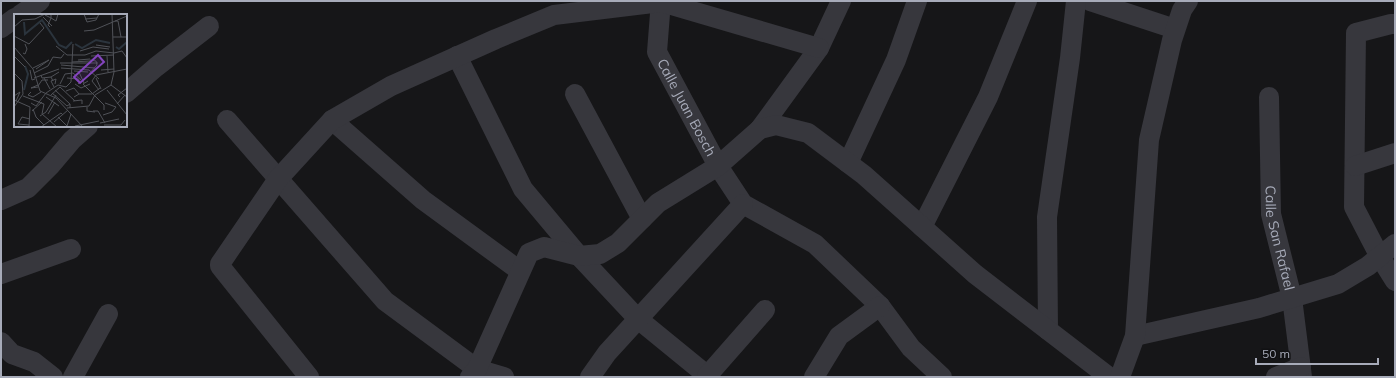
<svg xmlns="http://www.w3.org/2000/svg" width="1396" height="378" font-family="Mulish,sans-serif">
  <rect width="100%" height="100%" fill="#161618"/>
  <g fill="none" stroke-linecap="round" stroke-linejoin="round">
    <g stroke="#37373d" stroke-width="20">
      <path id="s1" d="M 661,1 L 657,52 L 718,166 L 743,204 L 815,244 L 880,306 L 911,348 L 942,377"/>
      <polyline points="1090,1 1175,29"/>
      <polyline points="20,15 40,1"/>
      <polyline points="1395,24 1391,24 1356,33 1354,207 1380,257 1395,281"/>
      <polyline points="1,28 15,18"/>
      <polyline points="457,56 523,189 579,256 638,319 709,377"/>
      <polyline points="126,93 156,67 209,26"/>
      <polyline points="575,94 642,219"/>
      <path id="s2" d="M 1269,97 L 1271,214 L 1292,298 L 1302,377"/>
      <polyline points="227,120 385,301 477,369 504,377"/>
      <polyline points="332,120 423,200 520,271"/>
      <polyline points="760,129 819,48 841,1"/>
      <polyline points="848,163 896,60 917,1"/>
      <polyline points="1355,166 1395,153"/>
      <polyline points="1,200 28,188 50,166 72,140 88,126"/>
      <polyline points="922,227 988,97 1027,1"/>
      <polyline points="1,274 71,249"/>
      <polyline points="1048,330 1047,217 1070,58 1076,1"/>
      <polyline points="1135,336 1259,308 1338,284 1368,266 1395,244"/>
      <polyline points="1,342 12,354 34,362 53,377"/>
      <polyline points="707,376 765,310"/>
      <polyline points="73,377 108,314"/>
      <polyline points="309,377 220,266 220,264 278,179 332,120 391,86 496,39 554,15 661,2 819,48"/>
      <polyline points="470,377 477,369 529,253 544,247 579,256 600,254 618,243 658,203 718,166 760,129 776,125 808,133 864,175 975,274 1109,377"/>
      <polyline points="590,377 607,353 743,204"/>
      <polyline points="814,377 839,336 880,306"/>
      <polyline points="1120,377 1135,336 1149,140 1172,40 1182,10 1188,1"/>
      <polyline points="1276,377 1301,367"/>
    </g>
  </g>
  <g text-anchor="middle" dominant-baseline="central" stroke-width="4" stroke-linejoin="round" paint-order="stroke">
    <g font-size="14" fill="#a7abb9" stroke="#111113">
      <text stroke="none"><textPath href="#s1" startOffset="114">Calle Juan Bosch</textPath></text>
      <text stroke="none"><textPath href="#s2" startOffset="142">Calle San Rafael</textPath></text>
    </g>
  </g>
  <g transform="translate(14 14)">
    <rect width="113" height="113" fill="#161618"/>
    <path fill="none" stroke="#2b343d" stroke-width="2" d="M 10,8 L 11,20 L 28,6 L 45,31 L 52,34 L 58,28M 61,30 L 68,34 L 82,26 L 96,29M 102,33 L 105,35 L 113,28M 10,76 L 14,60 L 11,52"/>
    <path fill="none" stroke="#505258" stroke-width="1" d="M 37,0 L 37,4 L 42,7 L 44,0M 70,0 L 73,8 L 82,6 L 85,0M 31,1 L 37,4 L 34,11 L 36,13M 29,3 L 38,12M 71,5 L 83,4M 101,7 L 104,7 L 107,23M 0,13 L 8,6 L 21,5 L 31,0M 70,17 L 80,16 L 113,2M 0,22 L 15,30 L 30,14 L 26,9M 99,23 L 113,23M 82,31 L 96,33M 42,32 L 53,41 L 71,41 L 82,37 L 100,39M 0,33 L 19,55 L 26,77 L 42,84 L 69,113M 66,37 L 79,33 L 95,35M 9,39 L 11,40 L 13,35 L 11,30M 100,39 L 108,37 L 113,44M 77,42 L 100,41M 93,42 L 94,58M 1,43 L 11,53M 64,46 L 76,45M 58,48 L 76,47M 46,49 L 84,49M 47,51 L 81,54M 19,54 L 35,46M 47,54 L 75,56 L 85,65M 22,55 L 35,46M 16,56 L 18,66 L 21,65M 87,56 L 100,55M 60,57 L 74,58M 65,58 L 70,69M 0,59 L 8,67 L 9,80 L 0,93M 20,59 L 34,52 L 39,43 L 47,44 L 50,40M 75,60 L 83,51 L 82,47 L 76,46M 27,61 L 28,64 L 37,63M 20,64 L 45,55M 30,64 L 36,75M 53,64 L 64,65 L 66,68 L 64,70M 82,64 L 87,75M 39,67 L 37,63 L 45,58M 74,67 L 69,70 L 90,91 L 90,96M 46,70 L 51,60 L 59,59 L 67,66M 61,70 L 67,74 L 76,70M 24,71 L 17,74 L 24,73M 97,71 L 113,83M 24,72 L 28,66 L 34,66M 40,73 L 37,67 L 42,65 L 41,70M 41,76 L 56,90M 85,76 L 78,67 L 82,61 L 113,55M 93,76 L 113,101M 52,77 L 60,74 L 65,80M 17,78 L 14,81 L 19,83 L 27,78M 32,79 L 44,71 L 52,73 L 57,68 L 59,30M 38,79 L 53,92 L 56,90 L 56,94M 37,81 L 46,73 L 61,87M 0,82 L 6,78 L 2,87M 9,82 L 30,90 L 28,100 L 43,113M 32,83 L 45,92M 60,83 L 65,80 L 78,80 L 86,74M 106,83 L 104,81 L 113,74M 0,86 L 16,93 L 15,113M 59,87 L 68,86 L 68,90M 17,89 L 22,92 L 32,79M 103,90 L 111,81M 73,93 L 73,97 L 81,98M 53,94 L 75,92 L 81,81 L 97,71 L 100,58 L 98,0M 19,95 L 22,103 L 30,111M 18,97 L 28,88M 79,97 L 84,97 L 91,109M 34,100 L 41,88M 89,101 L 98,98 L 102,93 L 91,89M 26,102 L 32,98 L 42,81M 44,103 L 53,112M 40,108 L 54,96M 86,109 L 105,105M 15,111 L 4,110 L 8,103 L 16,105M 90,111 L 107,111 L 111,106M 53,112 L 57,100M 61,112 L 85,107M 27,113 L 47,99 L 49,101"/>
    <path fill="#8445be" fill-opacity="0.15" stroke="#8445be" stroke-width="2" d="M 84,41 L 90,48 L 66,69 L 60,63 Z"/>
    <rect width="113" height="113" fill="none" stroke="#a7abb9" stroke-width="2"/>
  </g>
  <rect width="1396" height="378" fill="none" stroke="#a7abb9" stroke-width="4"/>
  <path d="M1256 358v6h122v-6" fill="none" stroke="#a7abb9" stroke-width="2"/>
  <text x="1262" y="358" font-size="12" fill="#a7abb9" stroke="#111113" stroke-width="3" paint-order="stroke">50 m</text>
</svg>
